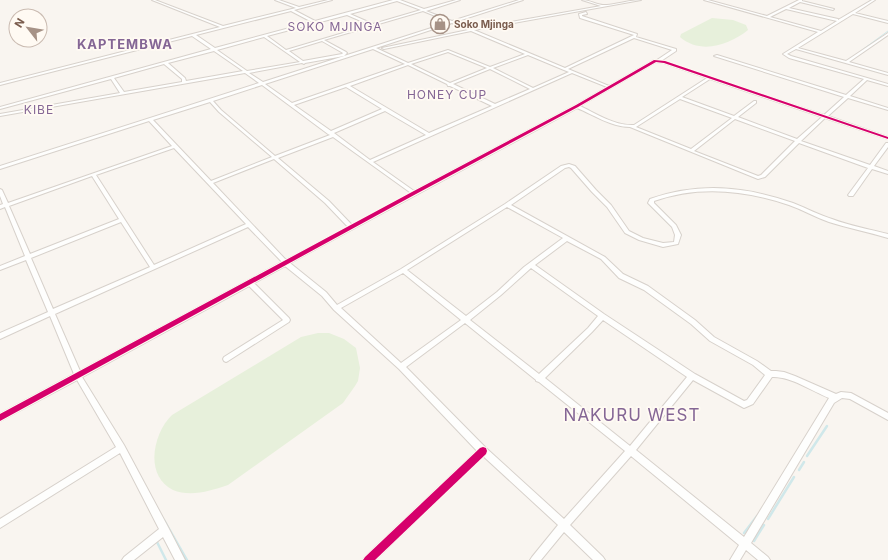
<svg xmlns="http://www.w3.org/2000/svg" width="888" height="560" font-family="Inter,sans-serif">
  <rect width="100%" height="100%" fill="#f9f5f0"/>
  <g fill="#e7f0db">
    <path d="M 712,18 L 733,20 L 746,25 L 748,30 C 729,45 701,55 680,37 L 681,34 Z"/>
    <path d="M 318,333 L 329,333 L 344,339 L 356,348 L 360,368 L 358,381 L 355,386 L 343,403 L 228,485 C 211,491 190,497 173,490 C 144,476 153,433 172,415 L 301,337 Z"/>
  </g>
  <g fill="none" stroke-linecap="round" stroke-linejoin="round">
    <g stroke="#d0e8ea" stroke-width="1">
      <polyline points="865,4 872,0"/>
      <polyline points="862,50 888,31"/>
    </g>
    <g stroke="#d0e8ea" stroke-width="2.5">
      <polyline points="807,456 827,426"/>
      <polyline points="799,470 804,462"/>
      <polyline points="768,519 794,477"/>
      <polyline points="164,520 187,560"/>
      <polyline points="744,533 757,516"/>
      <polyline points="754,541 764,525"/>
      <polyline points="157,542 166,560"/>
    </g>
    <defs>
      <path id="minor" d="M 152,0 L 155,0 L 223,26 L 296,8 L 275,0 L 279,0 L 299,7 L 328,0 L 332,0 L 294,10 L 315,21 L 393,0 L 400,0 L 424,9 L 456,0 L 460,0 L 426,11 L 452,21 L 519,0 L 523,0 L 455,22 L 471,29 L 601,6 L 582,0 C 590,0 598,6 607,5 C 618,4 630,0 641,0 L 474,30 L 565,68 L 634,35 L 580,18 L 579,14 L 586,12 L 587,14 L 582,15 L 582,16 L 637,34 L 636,37 L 676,49 L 676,51 L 661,61 L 824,115 L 844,97 L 714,56 L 717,55 L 846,95 L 864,79 L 789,58 L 783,54 L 818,32 L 704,0 L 708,0 L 767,16 L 799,0 L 802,0 L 802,1 L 834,9 L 833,10 L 800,2 L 789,8 L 838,19 L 838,20 L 872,0 L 875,0 L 855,13 L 888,21 L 888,23 L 853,14 L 798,48 L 846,61 L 888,33 L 888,35 L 849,62 L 888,73 L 888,75 L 796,49 L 787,54 L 791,56 L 888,84 L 888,86 L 867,80 L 850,96 L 888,108 L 888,110 L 848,98 L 828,116 L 888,137 L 888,139 L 825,118 L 801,141 L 870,165 L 886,143 L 888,143 L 888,147 L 874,166 L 888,171 L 888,174 L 872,169 L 853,196 L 849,196 L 848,195 L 868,168 L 799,143 L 765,177 L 758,179 L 630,127 C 611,127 594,115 577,108 L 290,263 L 326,292 L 337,305 L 401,269 L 505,204 L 561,166 L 569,164 L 575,166 L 596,190 L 611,205 L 629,231 L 643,238 L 663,243 L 674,242 L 675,235 L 672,227 L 648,203 L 650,199 C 699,182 744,186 793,203 C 806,208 819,215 832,219 C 850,226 869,229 888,234 L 888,238 C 868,232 848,228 829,222 C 815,217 803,210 789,205 C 745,190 699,185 654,201 L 654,203 L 676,225 L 681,235 L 678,244 L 663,247 L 639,240 L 625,233 L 607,207 L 592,192 L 571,168 L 569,167 L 565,168 L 511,205 L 605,257 L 623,274 L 648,286 L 695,320 L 714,337 L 757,361 L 771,371 L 776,371 L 784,372 L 795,376 L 836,394 L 841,392 L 851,393 L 888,413 L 888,420 L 850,399 L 842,398 L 834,403 L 751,543 L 768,557 L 770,560 L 758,560 L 746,550 L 740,560 L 730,560 L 739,545 L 631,456 L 570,525 L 603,557 L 605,560 L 593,560 L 564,532 L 541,560 L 530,560 L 532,557 L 558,525 L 483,456 L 375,560 L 363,560 L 365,557 L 477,451 L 399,369 L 334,310 L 322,296 L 285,266 L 254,283 L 289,318 L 290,320 L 289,322 L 228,361 L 226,362 L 224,361 L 223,359 L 224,357 L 283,320 L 249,286 L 82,377 L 124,445 L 168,527 L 185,560 L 175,560 L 163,537 L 134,560 L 122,560 L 124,557 L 159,529 L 120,453 L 0,528 L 0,519 L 116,447 L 77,380 L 0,421 L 0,414 L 74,374 L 50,316 L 0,339 L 0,333 L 48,312 L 26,260 L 0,270 L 0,266 L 25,256 L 5,207 L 0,209 L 0,205 L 3,204 L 0,196 L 0,189 L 2,190 L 8,203 L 172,146 L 149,121 L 0,169 L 0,166 L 259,83 L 245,73 L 0,116 L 0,114 L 120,93 L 111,79 L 0,109 L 0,107 L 211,49 L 192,36 L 0,85 L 0,83 L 220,27 ZM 397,1 L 421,10 L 373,24 L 350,14 ZM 786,9 L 837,21 L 821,31 L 770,17 ZM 291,11 L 312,22 L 215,48 L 196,35 ZM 423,11 L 450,22 L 263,82 L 249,73 L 302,63 L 304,64 L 305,63 L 344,56 L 347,53 L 346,52 L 324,40 ZM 347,15 L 370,25 L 286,50 L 267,36 ZM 452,23 L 468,30 L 382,48 L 384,49 L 471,31 L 525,54 L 490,67 L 448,50 L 408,63 L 376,48 ZM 264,37 L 300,62 L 247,71 L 217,50 ZM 634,38 L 672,50 L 657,60 L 654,60 L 609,86 L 568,69 ZM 322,41 L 343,53 L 342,54 L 303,61 L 289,51 ZM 373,49 L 405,64 L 292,103 L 265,84 ZM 214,51 L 243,71 L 186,81 L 185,78 L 168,63 ZM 448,52 L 487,68 L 450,83 L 411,64 ZM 528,55 L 564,70 L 569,72 L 533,88 L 493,68 ZM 656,62 L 664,63 L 707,78 L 634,125 C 615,126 597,114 580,106 ZM 164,64 L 182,79 L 182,82 L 124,92 L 114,78 ZM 408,65 L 447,84 L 448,86 L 450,86 L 492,106 L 429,133 L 350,86 ZM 490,69 L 530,89 L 495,104 L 453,84 ZM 572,73 L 607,87 L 576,105 L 414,191 L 373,162 ZM 710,79 L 822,117 L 797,139 L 738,117 L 756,103 L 756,101 L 754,101 L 734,116 L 682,97 ZM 262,85 L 328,134 L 330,135 L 275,156 L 221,110 L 213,101 ZM 346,87 L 382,109 L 331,131 L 294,105 ZM 680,99 L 732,118 L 691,149 L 636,127 ZM 210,102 L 219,112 L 272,157 L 211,181 L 153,120 ZM 385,111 L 426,135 L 370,160 L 334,133 ZM 735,119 L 795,141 L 761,175 L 758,176 L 694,151 ZM 333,137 L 411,193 L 352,225 L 329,201 L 278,158 ZM 174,148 L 246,224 L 154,265 L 96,175 ZM 274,159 L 325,203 L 348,227 L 286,260 L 213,183 ZM 92,176 L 119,219 L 30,254 L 9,206 ZM 507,207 L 563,238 L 524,267 L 497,292 L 466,316 L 407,270 ZM 121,222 L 150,267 L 53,309 L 31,258 ZM 248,227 L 282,262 L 80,371 L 55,314 ZM 567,241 L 601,259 L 619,278 L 644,290 L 691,324 L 710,341 L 753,365 L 765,375 L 747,400 L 744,401 L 695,374 L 604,314 L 535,265 ZM 531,268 L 598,316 L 588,328 L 539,374 L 470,320 L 501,295 ZM 403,273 L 461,320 L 401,363 L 341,308 ZM 603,320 L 687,377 L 630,446 L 545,378 L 592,332 ZM 465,323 L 536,380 L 536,381 L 539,382 L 625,451 L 564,519 L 486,448 L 406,367 ZM 772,377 C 790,376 812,391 829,398 L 744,537 L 636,450 L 693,380 L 744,408 L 753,404 Z"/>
    </defs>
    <use href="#minor" stroke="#d7d1cb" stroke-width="2"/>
    <use href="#minor" fill="#fefefd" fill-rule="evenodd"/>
    <defs>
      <g id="cycleway">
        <polygon points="654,60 665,61 888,137 888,139 664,63 656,62 578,107 416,194 0,421 0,414 412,192 576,105"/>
        <polygon points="483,447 486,448 487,451 486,454 375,560 363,560 365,557 480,448"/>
      </g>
    </defs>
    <use href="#cycleway" stroke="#fffaf3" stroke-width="2"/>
    <use href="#cycleway" fill="#d6006c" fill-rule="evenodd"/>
  </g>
  <defs>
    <symbol id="shop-ring" viewBox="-11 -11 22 22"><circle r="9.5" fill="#fffaf3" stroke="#a69286" stroke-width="1.5"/><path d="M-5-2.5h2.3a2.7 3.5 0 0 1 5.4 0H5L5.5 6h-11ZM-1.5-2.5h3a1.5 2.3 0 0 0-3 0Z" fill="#a69286"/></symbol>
  </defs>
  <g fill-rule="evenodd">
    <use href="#shop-ring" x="429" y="13" width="22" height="22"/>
  </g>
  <g text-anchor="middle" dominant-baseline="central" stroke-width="3.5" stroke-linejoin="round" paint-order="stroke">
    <g font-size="10" font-weight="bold" fill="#7a5c4d" stroke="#fffaf3" text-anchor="start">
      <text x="454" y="24">Soko Mjinga</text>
    </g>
    <g font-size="12" letter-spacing="1" fill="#846695" stroke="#fffaf3">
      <text x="335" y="26">SOKO MJINGA</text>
      <text x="447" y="94">HONEY CUP</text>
      <text x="39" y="109">KIBE</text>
    </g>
    <g font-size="13" font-weight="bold" letter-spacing="1" fill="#846695" stroke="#fffaf3">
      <text x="125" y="44">KAPTEMBWA</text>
    </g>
    <g font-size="17" letter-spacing="1" fill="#846695" stroke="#fffaf3">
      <text x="632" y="415">NAKURU WEST</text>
    </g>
  </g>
  <g transform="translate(28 28) rotate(301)"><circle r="19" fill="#fffaf3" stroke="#cabbb1"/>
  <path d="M0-3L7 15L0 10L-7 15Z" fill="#a69286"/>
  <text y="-6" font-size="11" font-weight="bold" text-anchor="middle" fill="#7a5c4d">N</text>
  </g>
</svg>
